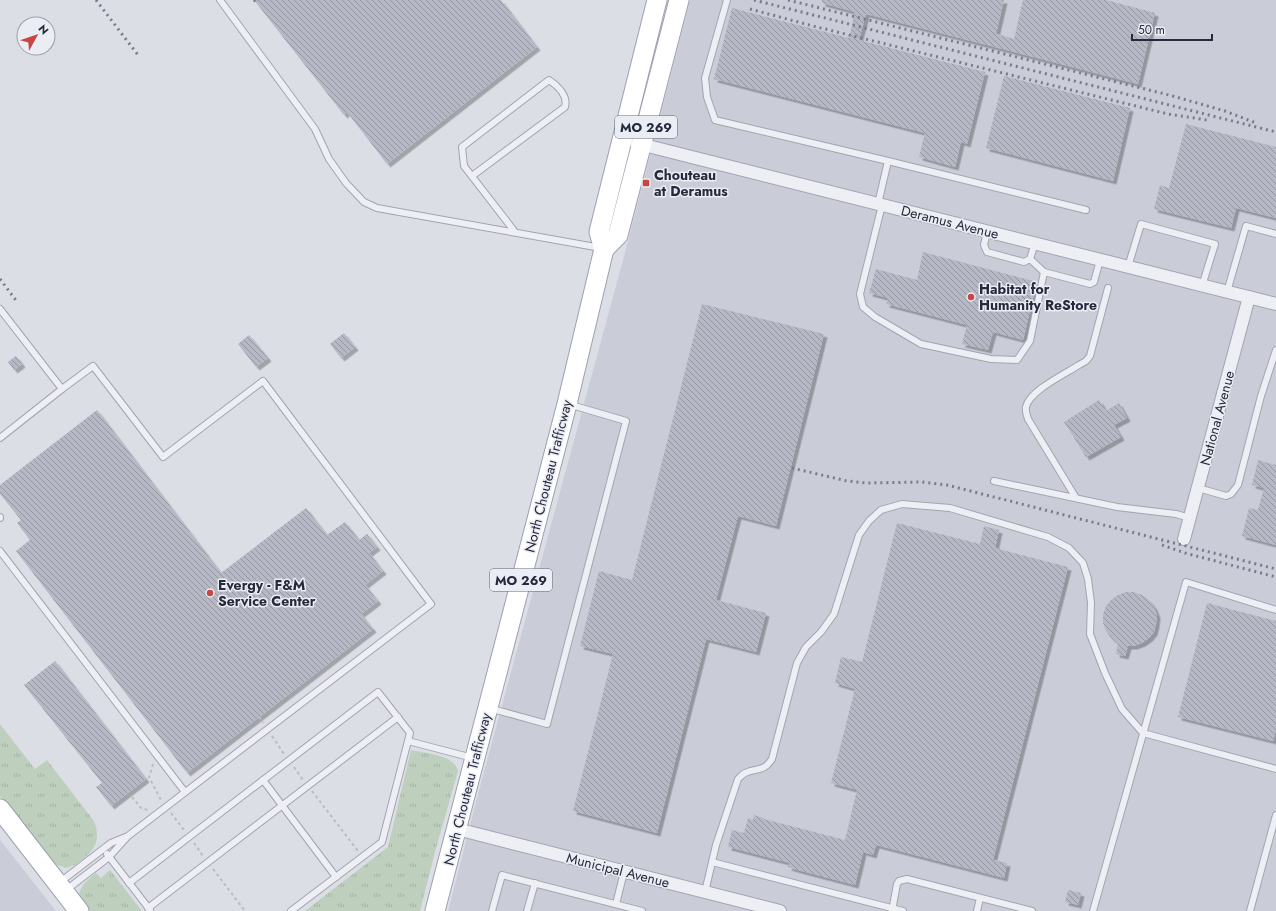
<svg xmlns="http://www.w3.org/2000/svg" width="1276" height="911" font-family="Jost,sans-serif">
  <defs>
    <pattern id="grass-tufts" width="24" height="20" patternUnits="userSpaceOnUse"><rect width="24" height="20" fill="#bed0bd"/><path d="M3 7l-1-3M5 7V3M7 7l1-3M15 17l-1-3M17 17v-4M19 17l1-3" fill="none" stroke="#a3b3a3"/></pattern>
    <pattern id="building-back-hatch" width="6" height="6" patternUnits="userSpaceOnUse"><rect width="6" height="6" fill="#b6b9c5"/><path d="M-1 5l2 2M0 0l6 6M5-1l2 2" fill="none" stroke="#9497a1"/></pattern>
    <filter id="shadow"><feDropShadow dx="3.5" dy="3.5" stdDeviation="0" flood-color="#0004"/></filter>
  </defs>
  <rect width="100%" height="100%" fill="#dcdee6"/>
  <g fill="#cacdd8">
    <polygon points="690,0 1276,0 1276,911 448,911 482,779 626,249"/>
    <polygon points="0,840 56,911 0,911"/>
  </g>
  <g fill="url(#grass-tufts)">
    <path d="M 0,724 L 35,769 L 47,760 L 94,821 C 103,844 91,854 73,866 L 72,865 L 70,867 L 64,868 L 64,867 L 57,865 L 51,861 L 0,796 Z"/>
    <path d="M 411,750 C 425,753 455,755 458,771 L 435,852 L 420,911 L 305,911 L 388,847 Z"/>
    <path d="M 110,870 L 142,911 L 90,911 C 87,907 81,902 80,898 C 76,889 90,878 96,873 L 101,878 Z"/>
  </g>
  <g fill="url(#building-back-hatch)" filter="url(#shadow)">
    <polygon points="254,0 501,0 537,47 387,164 347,112 344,115"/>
    <polygon points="822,0 1004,0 996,34 1014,39 1023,0 1106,0 1155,13 1138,84 866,14 859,40 985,72 967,144 961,142 955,167 919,157 925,133 714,79 732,8 849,38 855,12 822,3"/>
    <polygon points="1004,76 1130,108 1113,181 986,148"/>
    <polygon points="1186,124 1276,147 1276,218 1236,208 1231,228 1154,209 1160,185 1169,188"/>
    <polygon points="923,252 1037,282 1023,340 993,332 988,350 962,344 967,325 886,304 888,298 869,293 876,269 917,280"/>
    <polygon points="702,304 824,334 776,526 738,516 716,600 766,613 756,652 706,639 657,833 573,811 613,654 580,646 599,571 632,580"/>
    <polygon points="344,333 355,347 341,358 330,344"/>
    <polygon points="249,335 268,358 256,367 238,344"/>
    <polygon points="16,356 22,364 14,370 8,362"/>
    <polygon points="1099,400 1106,411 1119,403 1127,418 1114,425 1121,437 1086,457 1064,422"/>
    <polygon points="97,410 221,573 306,508 327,535 345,522 359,540 367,534 377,547 369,553 383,571 365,585 378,601 361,614 373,629 187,773 16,551 30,540 17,523 21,520 0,494 0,485"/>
    <polygon points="1258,460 1276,465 1276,545 1242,536 1249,508 1258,510 1264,488 1252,485"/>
    <polygon points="897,523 980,544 984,526 999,530 995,548 1068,567 993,860 1007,863 1004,878 876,845 873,855 863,852 855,885 794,869 788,867 790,863 728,847 732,830 744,833 748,818 753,820 754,815 764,818 764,819 845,840 857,790 831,783 855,689 835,683 841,657 862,662"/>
    <polygon points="1126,592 1134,592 1142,595 1149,600 1154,607 1157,615 1156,624 1154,632 1149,638 1142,643 1134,646 1128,646 1125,656 1116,654 1118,643 1111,638 1106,631 1103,623 1103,614 1106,606 1111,600 1118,595"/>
    <polygon points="1207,603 1276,621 1276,729 1273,741 1178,717"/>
    <polygon points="55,661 146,779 111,806 96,787 102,783 24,685"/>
    <polygon points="1068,890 1081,893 1078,905 1065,902"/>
  </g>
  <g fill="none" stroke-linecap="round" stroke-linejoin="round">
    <defs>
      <g id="service">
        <polyline points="220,0 315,129 329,159 346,183 364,202 377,208 601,248"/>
        <polyline points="727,0 705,78 707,97 715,120 888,161"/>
        <path d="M 472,176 L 565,107 C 568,96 558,86 549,80 L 462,147 L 464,166 L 515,232"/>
        <polyline points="878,204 888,161 1086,210"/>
        <polyline points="882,205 860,294 863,307 875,317 921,344 991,359 1017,360 1030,341 1044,272 1090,284 1094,282 1100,260"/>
        <polyline points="987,231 984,245 987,252 1024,262 1030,259 1035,243"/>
        <polyline points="1030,259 1044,272"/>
        <polyline points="1128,267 1141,224 1215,244 1202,286"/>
        <polyline points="1227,292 1246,226 1276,234"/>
        <polyline points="0,309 62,389 0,438"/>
        <polyline points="62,389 93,366 163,457 263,381 431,604 128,836 109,857 70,887 60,887 64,879 111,843 128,836"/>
        <polyline points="994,481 1117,507 1176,514 1190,518"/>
        <polyline points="1198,488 1226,496 1231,494 1238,485 1261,396 1276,350"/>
        <path d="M 1076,498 L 1028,419 C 1027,415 1025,411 1026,407 C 1029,391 1065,374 1079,365 L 1086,361 L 1090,356 L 1108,288"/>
        <polyline points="0,517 0,518"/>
        <polyline points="0,551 185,792"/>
        <polyline points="489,708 547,724 626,421 568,404"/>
        <polyline points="408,741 473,758"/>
        <polyline points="263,780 336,877"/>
        <polyline points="107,854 150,910"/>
        <polyline points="712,862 903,911"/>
        <polyline points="129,883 378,692 410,733 382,842 291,911"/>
        <path d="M 705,892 L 716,845 L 738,779 C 740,777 743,774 745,773 C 757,767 763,773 772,759 L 797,663 L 806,647 L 821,632 L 834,614 L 859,535 L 869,521 L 881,510 L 902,504 L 950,508 L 1048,537 L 1069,548 L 1083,563 L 1088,579 L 1091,603 L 1090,634 L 1105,673 L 1122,709 L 1143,733 L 1276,769"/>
        <polyline points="616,904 624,872"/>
        <polyline points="148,908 398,717"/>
        <polyline points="492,911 502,875 642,911"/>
        <polyline points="527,911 535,883"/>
        <polyline points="892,911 897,884 899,881 907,879 1032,911"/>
        <polyline points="977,911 980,898"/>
        <polyline points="1093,911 1186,582 1276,610"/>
        <polyline points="1250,911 1276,815"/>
      </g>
      <g id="minor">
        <polyline points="636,143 1276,304"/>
        <polyline points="1184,539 1249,297"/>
        <polyline points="457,829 780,911"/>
      </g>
      <g id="primary">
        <polyline points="604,249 618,235 679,0"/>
        <polyline points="0,809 79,911"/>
        <polyline points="435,911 567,404 604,249 599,232 657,0"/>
      </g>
    </defs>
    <use href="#service" stroke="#a2a4b0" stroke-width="8"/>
    <use href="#minor" stroke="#a2a4b0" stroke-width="14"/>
    <use href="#primary" stroke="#9ca0b1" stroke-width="21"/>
    <g stroke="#babcc4" stroke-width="2" stroke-dasharray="3 3" stroke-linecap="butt">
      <polyline points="259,717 263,723"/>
      <polyline points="272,736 284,754"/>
      <polyline points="153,764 149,777 162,802"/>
      <polyline points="294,767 303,780"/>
      <polyline points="312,791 358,851"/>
      <polyline points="132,797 141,808 148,810"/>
      <polyline points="171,813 184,830"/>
      <polyline points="194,843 203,856"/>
      <polyline points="213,869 245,911"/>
    </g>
    <use href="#service" stroke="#eeeff4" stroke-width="6"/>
    <use href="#minor" stroke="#eeeff4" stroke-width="12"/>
    <use href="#primary" stroke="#fff" stroke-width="19"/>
    <g stroke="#767b8f" stroke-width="3" stroke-dasharray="2 4" stroke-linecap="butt">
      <polyline points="96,0 138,55"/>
      <polyline points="254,0 256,2"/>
      <polyline points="754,0 1276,132"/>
      <polyline points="788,0 1169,95 1225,111 1256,123"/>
      <polyline points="750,9 813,26 1168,114 1207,120"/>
      <polyline points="0,279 18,303"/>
      <polyline points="792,468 847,481 866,483 922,482 947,485 1276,569"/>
      <polyline points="1162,545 1185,553 1276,577"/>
    </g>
  </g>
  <g fill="#ca4642" stroke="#ebedf4" stroke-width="1.5">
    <rect x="642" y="179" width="8" height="8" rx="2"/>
    <circle cx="971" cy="297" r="4"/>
    <circle cx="210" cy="593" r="4"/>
  </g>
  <g text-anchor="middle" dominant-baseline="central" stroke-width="3" stroke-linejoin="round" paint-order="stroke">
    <g fill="#ebedf4" stroke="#616473" stroke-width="1">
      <rect x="615" y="116" width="62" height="22" rx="3"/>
      <rect x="490" y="569" width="62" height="22" rx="3"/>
    </g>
    <g font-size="13" font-weight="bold" fill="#262a3c">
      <text x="646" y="127">MO 269</text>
      <text x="521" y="580">MO 269</text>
    </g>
    <g font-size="14" font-weight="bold" fill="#262a3c" stroke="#ebedf4" text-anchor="start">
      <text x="654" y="175">Chouteau<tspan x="654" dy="16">at Deramus</tspan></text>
      <text x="979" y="289">Habitat for<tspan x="979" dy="16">Humanity ReStore</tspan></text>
      <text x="218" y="585">Evergy - F&amp;M<tspan x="218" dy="16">Service Center</tspan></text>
    </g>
    <g font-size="14" fill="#262a3c" stroke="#ebedf4">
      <text transform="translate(950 222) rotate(14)">Deramus Avenue</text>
      <text transform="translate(1217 418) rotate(-75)">National Avenue</text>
      <text transform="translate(548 476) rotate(-76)">North Chouteau Trafficway</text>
      <text transform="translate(467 789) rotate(-76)">North Chouteau Trafficway</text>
      <text transform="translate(618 870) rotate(14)">Municipal Avenue</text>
    </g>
  </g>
  <g transform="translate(36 36) rotate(50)"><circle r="19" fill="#ebedf4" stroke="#9c9faa"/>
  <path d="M0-3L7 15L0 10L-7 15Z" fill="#ca4642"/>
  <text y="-6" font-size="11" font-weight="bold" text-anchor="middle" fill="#262a3c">N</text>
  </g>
  <path d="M1132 34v6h80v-6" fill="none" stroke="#262a3c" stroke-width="2"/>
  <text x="1138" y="34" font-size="12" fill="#262a3c" stroke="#ebedf4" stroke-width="3" paint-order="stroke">50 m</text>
</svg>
